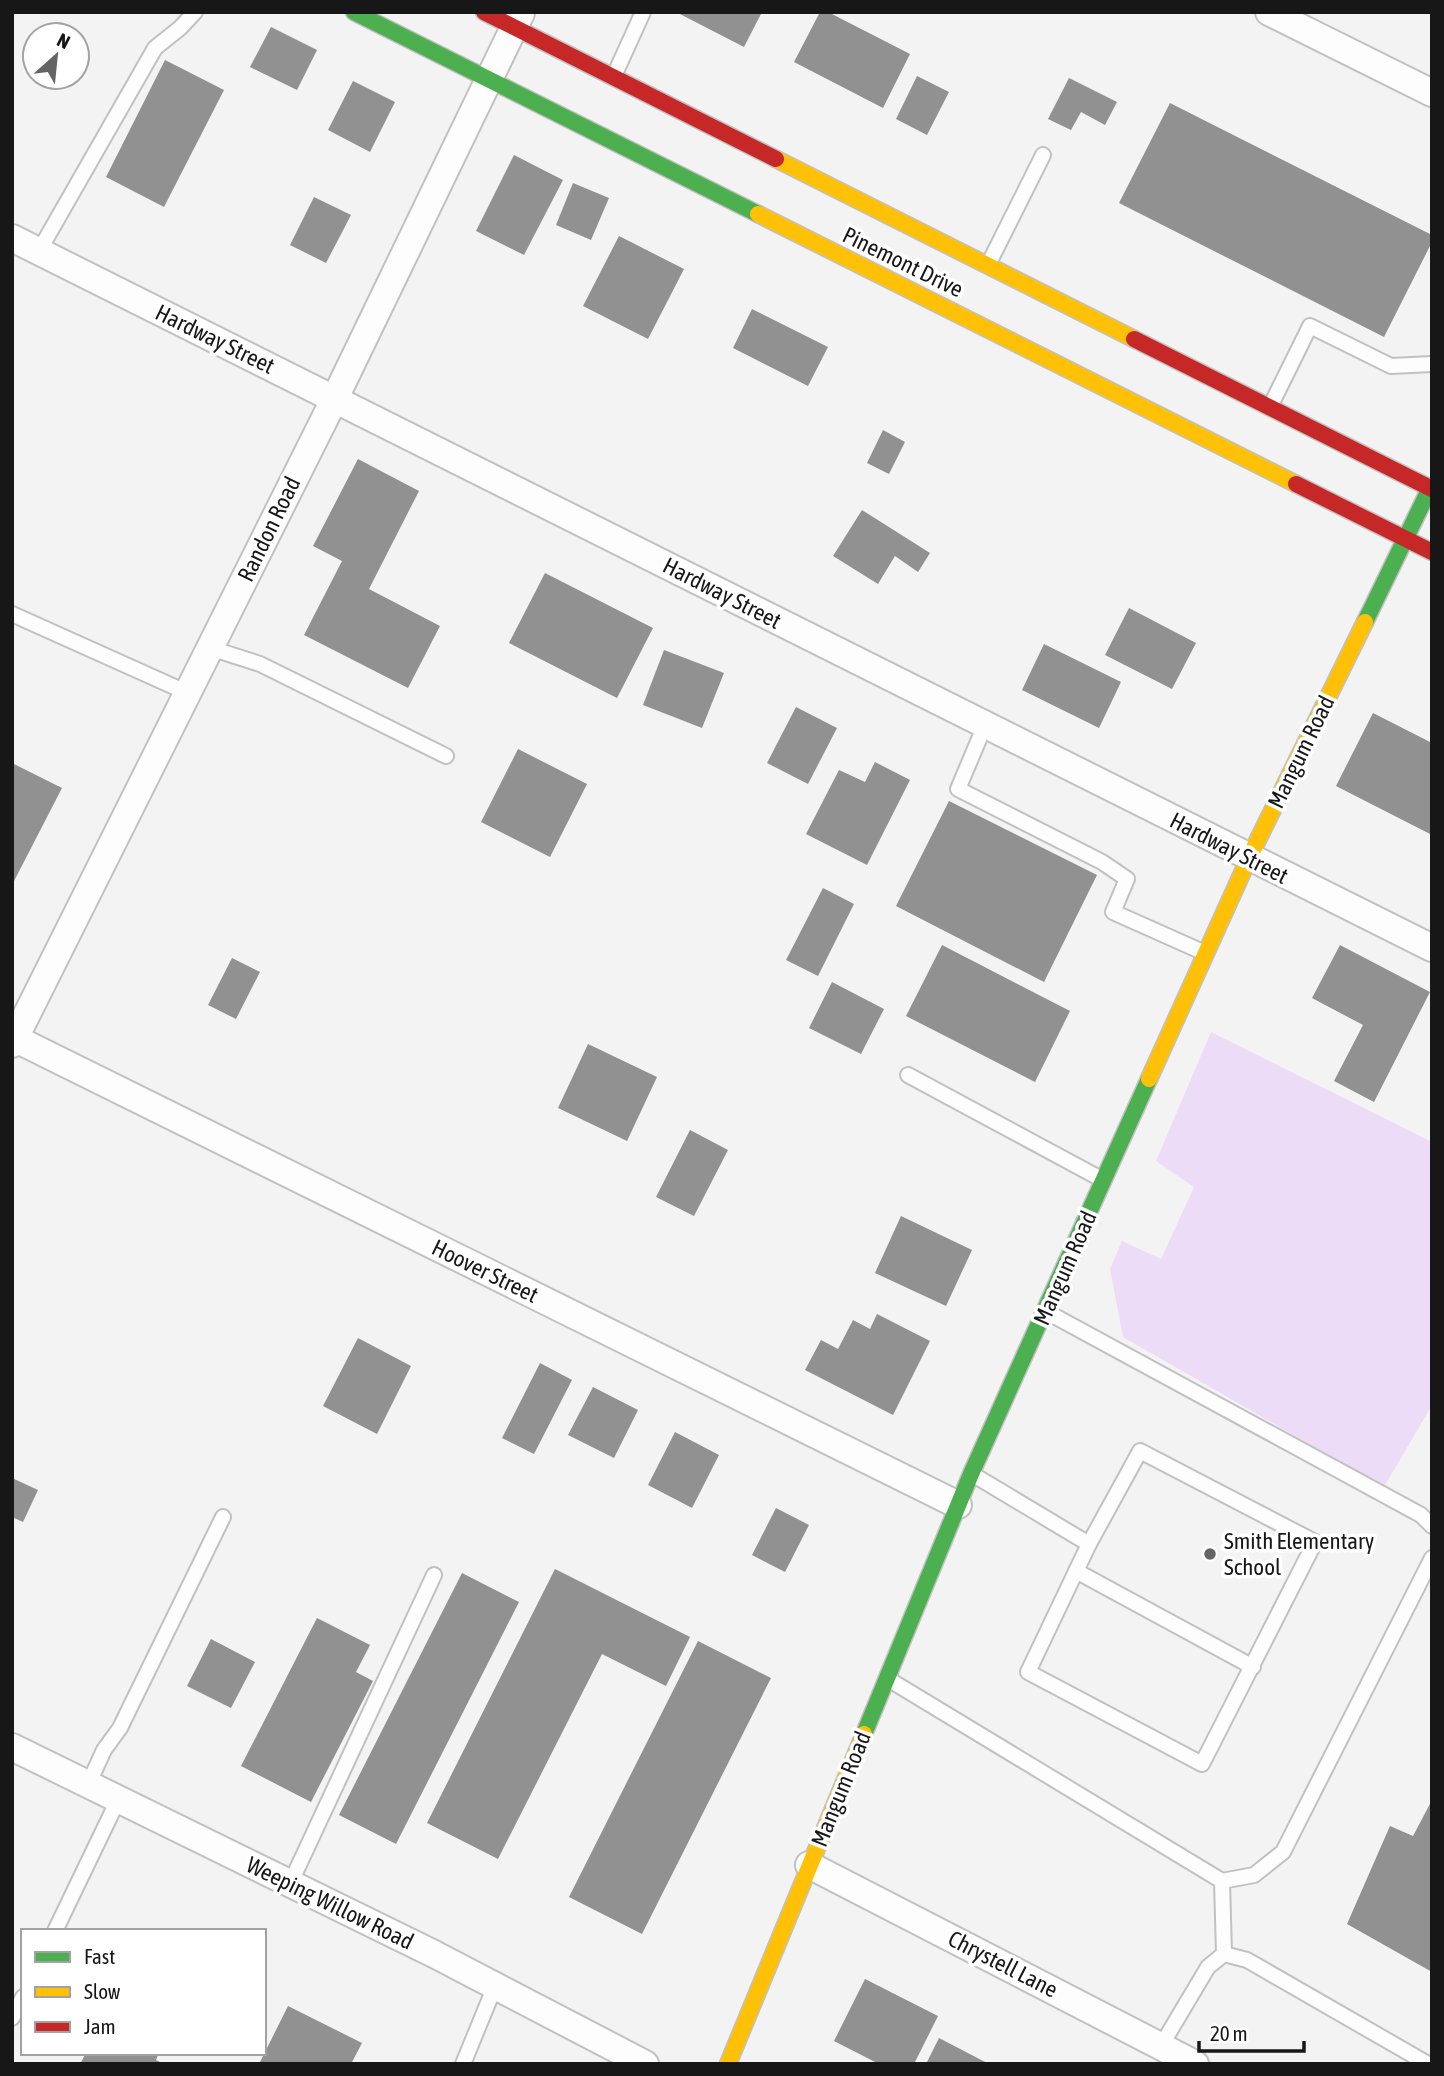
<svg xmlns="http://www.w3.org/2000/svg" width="1444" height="2076" font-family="'Asap Condensed',sans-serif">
  <rect width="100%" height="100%" fill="#f4f3f4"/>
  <polygon fill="#ecdcf8" points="1211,1032 1432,1142 1432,1405 1384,1487 1123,1337 1110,1269 1122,1241 1161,1259 1194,1187 1156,1161"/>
  <g fill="#919191">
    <polygon points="676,12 762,12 744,47"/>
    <polygon points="820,12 828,12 910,54 883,108 794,62"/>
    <polygon points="271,27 317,50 297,90 250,67"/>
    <polygon points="165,60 224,90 164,207 106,177"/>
    <polygon points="917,76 949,92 927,135 896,119"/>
    <polygon points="1069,78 1117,102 1105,125 1081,112 1071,130 1048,119"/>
    <polygon points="353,81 395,102 370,152 328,130"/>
    <polygon points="1170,103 1432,235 1432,242 1384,337 1119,203"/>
    <polygon points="514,155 563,180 524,255 476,231"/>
    <polygon points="573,183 609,198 591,240 556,225"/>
    <polygon points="314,197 351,215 326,263 290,245"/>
    <polygon points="619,236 684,269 648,339 583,306"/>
    <polygon points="752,309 828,347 808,386 733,348"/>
    <polygon points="883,430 905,442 889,474 867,463"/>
    <polygon points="358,459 419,491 369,589 440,626 408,688 304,635 342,561 313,546"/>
    <polygon points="862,510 930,553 918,572 895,556 878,584 833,556"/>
    <polygon points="545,573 653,628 617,698 509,643"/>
    <polygon points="1129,608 1196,643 1172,689 1105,655"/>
    <polygon points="1044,644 1121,682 1099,728 1022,690"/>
    <polygon points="664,650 724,673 702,728 643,705"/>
    <polygon points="796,707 837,728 808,784 767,763"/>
    <polygon points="1373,713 1432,743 1432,835 1336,786"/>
    <polygon points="518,749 587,784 550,857 481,822"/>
    <polygon points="875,762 910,780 867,865 806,834 839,770 865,782"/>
    <polygon points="12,763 62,788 12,885"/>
    <polygon points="949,801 1097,875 1044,982 896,906"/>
    <polygon points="823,888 854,904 818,976 786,960"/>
    <polygon points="942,945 1070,1011 1035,1082 906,1016"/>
    <polygon points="1340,945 1430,992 1374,1102 1334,1081 1363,1025 1312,998"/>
    <polygon points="232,958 260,972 236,1019 208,1005"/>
    <polygon points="832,982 884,1009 861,1054 809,1028"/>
    <polygon points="588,1044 657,1077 627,1141 558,1108"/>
    <polygon points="690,1130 728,1150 694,1216 656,1197"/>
    <polygon points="901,1216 972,1250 946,1306 875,1273"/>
    <polygon points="877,1314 930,1341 893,1415 805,1370 821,1340 838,1349 853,1320 870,1329"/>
    <polygon points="358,1338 411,1366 377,1434 323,1406"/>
    <polygon points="540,1363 572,1380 534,1454 502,1438"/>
    <polygon points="593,1387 638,1410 614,1458 568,1435"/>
    <polygon points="675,1432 719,1455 692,1508 648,1485"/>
    <polygon points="12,1478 38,1490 23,1522 12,1517"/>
    <polygon points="776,1508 809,1525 785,1572 752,1555"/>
    <polygon points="555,1569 690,1637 666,1686 602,1654 498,1859 427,1823"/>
    <polygon points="462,1573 519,1602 396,1844 339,1815"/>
    <polygon points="317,1618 370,1645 356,1672 373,1681 311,1802 241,1766"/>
    <polygon points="211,1639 255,1662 231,1708 187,1686"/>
    <polygon points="698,1641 771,1678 642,1934 569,1897"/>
    <polygon points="1432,1800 1432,1972 1347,1924 1390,1826 1413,1836"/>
    <polygon points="865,1979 938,2016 914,2064 879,2064 834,2041"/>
    <polygon points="288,2006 362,2043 351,2064 259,2064"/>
    <polygon points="939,2038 989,2064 926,2064"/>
    <polygon points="86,2053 159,2053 156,2060 164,2064 80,2064"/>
  </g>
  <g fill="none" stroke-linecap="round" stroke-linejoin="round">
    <defs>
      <g id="lane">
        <polyline points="614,76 643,12"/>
        <polyline points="39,251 155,48 180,28 195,12"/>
        <polyline points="988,265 1043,155"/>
        <polyline points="1270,407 1310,326 1391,366 1432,364"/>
        <polyline points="12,614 188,693"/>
        <polyline points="210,648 260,664 446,756"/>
        <polyline points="985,725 958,789 1102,862 1127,879 1113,912 1205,953"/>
        <polyline points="908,1075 1103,1180"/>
        <polyline points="1045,1311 1421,1515 1432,1526"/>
        <polygon points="1140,1451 1315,1542 1202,1764 1028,1672 1089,1544"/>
        <polyline points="972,1474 1089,1544"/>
        <polyline points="1076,1571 1253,1667"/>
        <polyline points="888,1679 1222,1881 1254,1875 1283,1852 1432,1558"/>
        <polyline points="88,1785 104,1750 120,1728 223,1517"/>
        <polyline points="1222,1881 1224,1954"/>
        <polyline points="290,1884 434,1575"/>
        <polyline points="55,1931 118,1800"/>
        <polyline points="12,2018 23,1997"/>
        <polyline points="1161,2046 1208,1967 1224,1954 1247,1960 1428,2064"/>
        <polyline points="463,2064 495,1986"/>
      </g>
      <g id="street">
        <polyline points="1269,12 1432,93"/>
        <polyline points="12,238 1432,948"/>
        <polyline points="12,1037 958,1505"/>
        <polyline points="12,1044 335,398 521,13"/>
        <polyline points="12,1747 434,1954 645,2064"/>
        <polyline points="809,1865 1195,2064"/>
      </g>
      <g id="fast">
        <polyline points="354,12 758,214"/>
        <polyline points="1365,622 1430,488"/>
        <polyline points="864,1734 971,1474 1149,1079"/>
      </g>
      <g id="slow">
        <polyline points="776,159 1134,339"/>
        <polyline points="758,214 1296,484"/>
        <polyline points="1149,1079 1249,858 1365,622"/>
        <polyline points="728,2064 864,1734"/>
      </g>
      <g id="jam">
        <polyline points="484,12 776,159"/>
        <polyline points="1134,339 1432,489"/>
        <polyline points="1296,484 1432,552"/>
      </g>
    </defs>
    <use href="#lane" stroke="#c2c1c2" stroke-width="18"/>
    <use href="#street" stroke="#c2c1c2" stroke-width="30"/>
    <use href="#fast" stroke="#c2c1c2" stroke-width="19"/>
    <use href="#slow" stroke="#c2c1c2" stroke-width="19"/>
    <use href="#jam" stroke="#c2c1c2" stroke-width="19"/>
    <use href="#lane" stroke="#fdfdfd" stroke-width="14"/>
    <use href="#street" stroke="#fdfdfd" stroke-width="26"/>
    <use href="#fast" stroke="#4caf50" stroke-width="16"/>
    <use href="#slow" stroke="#ffc107" stroke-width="16"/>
    <use href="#jam" stroke="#c62828" stroke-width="16"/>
  </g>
  <circle fill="#656465" stroke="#fff" stroke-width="2.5" cx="1210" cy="1554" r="7"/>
  <g text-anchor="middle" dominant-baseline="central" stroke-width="7" stroke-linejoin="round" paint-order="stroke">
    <g font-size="23" fill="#181718" stroke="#fff">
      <text transform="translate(903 262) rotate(26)">Pinemont Drive</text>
      <text transform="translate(215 339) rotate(26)">Hardway Street</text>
      <text transform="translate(269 529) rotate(-64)">Randon Road</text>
      <text transform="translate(722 593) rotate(27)">Hardway Street</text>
      <text transform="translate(1301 752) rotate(-64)">Mangum Road</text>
      <text transform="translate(1229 848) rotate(27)">Hardway Street</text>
      <text transform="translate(1065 1268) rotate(-66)">Mangum Road</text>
      <text transform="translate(485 1271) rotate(26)">Hoover Street</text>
      <text transform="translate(841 1789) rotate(-68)">Mangum Road</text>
      <text transform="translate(330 1903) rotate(26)">Weeping Willow Road</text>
      <text transform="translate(1003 1964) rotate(27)">Chrystell Lane</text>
    </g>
    <g font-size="23" fill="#181718" stroke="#fff" text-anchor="start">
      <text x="1224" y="1541">Smith Elementary<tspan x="1224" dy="26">School</tspan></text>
    </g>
  </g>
  <rect width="1444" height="2076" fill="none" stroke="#181718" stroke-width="28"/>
  <rect x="21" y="1929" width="245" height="126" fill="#ffffff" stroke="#a3a2a3" stroke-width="2"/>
  <rect x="35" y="1952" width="35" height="10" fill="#4caf50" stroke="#a3a2a3" stroke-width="2"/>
  <text x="84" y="1964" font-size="21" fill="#181718">Fast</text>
  <rect x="35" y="1987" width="35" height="10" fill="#ffc107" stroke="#a3a2a3" stroke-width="2"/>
  <text x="84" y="1999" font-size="21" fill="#181718">Slow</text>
  <rect x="35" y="2022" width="35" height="10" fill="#c62828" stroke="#a3a2a3" stroke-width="2"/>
  <text x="84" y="2034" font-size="21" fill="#181718">Jam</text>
  <g transform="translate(56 56) rotate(27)"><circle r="33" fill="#ffffff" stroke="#a3a2a3" stroke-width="2"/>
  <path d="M0-5L12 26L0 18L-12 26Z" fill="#656465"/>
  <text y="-10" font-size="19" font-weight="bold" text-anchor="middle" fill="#181718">N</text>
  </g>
  <path d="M1199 2041v10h105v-10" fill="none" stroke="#181718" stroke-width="3.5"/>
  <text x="1210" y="2041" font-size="21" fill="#181718" stroke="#ffffff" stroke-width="5" paint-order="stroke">20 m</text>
</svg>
